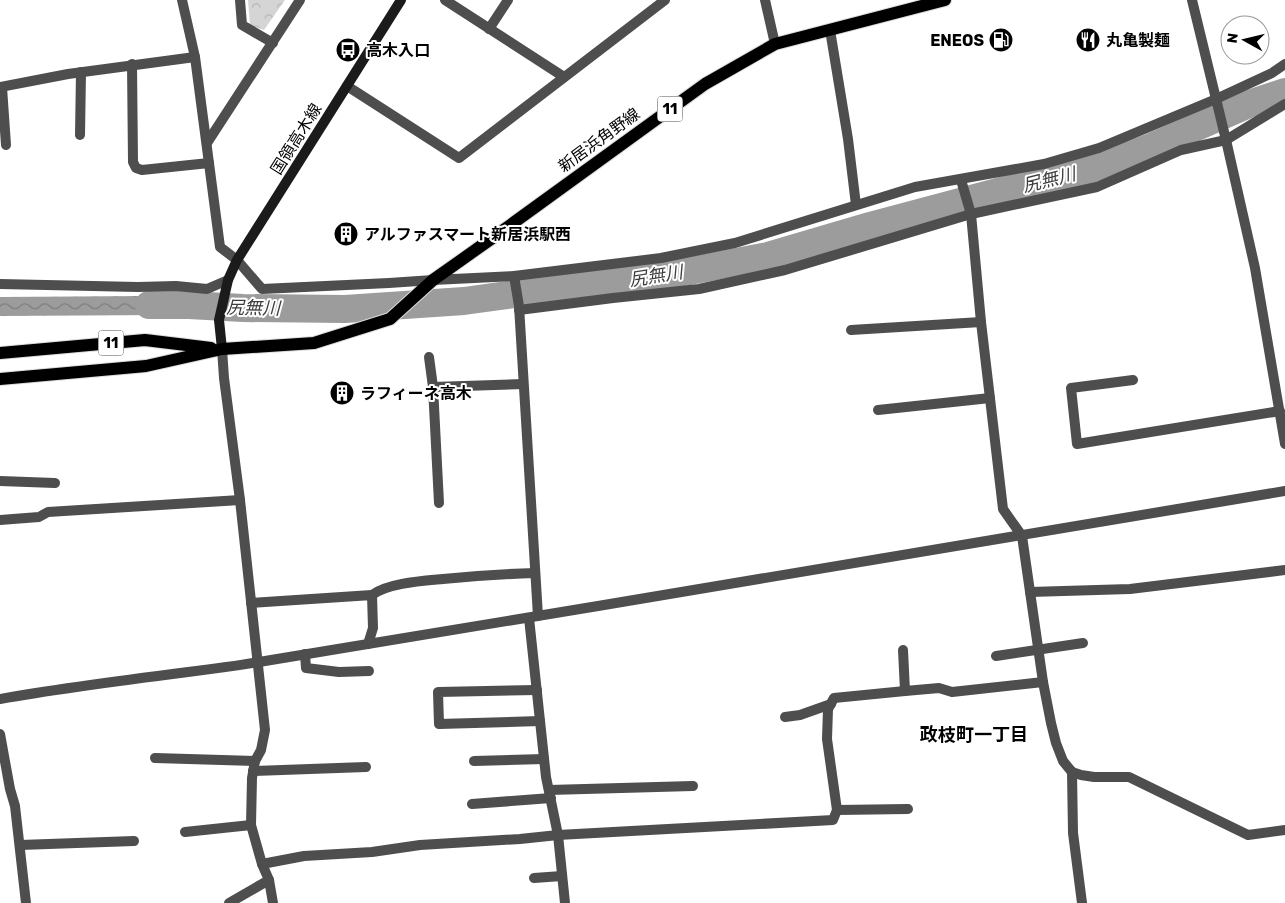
<svg xmlns="http://www.w3.org/2000/svg" width="1285" height="903" font-family="Rubik,'Noto Sans JP',sans-serif">
  <defs>
    <pattern id="forest-crowns" width="20" height="18" patternUnits="userSpaceOnUse" patternTransform="scale(1.25)"><rect width="20" height="18" fill="#d5d5d5"/><path d="M2 6a3 3 0 1 1 6 0M12 15a3 3 0 1 1 6 0" fill="none" stroke="#b5b5b5"/></pattern>
    <pattern id="water-waves" width="16" height="10" patternUnits="userSpaceOnUse" patternTransform="scale(1.25)"><rect width="16" height="10" fill="#9c9c9c"/><path d="M0 5q4-4 8 0t8 0" fill="none" stroke="#7d7d7d"/></pattern>
  </defs>
  <rect width="100%" height="100%" fill="#fff"/>
  <polygon fill="url(#forest-crowns)" points="248,0 285,0 264,30 250,25"/>
  <polygon fill="url(#water-waves)" points="146,296 192,299 180,313 160,315 0,316 0,297"/>
  <g fill="none" stroke-linecap="round" stroke-linejoin="round">
    <polyline stroke="#9c9c9c" stroke-width="28" points="149,305 189,305 243,308 345,309 464,301 537,291 658,277 768,256 870,226 1024,185 1092,169 1151,147 1249,104 1285,92"/>
    <defs>
      <g id="primary">
        <polyline points="0,353 145,340 211,348"/>
        <polyline points="0,379 146,366 222,349 314,343 390,319 433,280 498,234 705,84 775,44 945,0"/>
      </g>
    </defs>
    <use href="#primary" stroke="#dbdbdb" stroke-width="14"/>
    <g stroke="#4e4e4e" stroke-width="10">
      <polyline points="182,0 195,57 220,247 237,260 262,289 389,283 433,280 514,276 661,258 735,243 915,187 1044,164 1099,148 1216,99 1272,73 1285,64"/>
      <polyline points="240,0 242,25 273,43"/>
      <polyline points="445,0 564,77"/>
      <polyline points="765,0 775,44"/>
      <polyline points="830,30 848,139 856,205"/>
      <polyline points="132,64 133,162 136,168 142,170 209,163"/>
      <polyline points="347,86 459,158 665,0"/>
      <polyline points="0,87 68,74 195,57"/>
      <polyline points="2,87 6,145"/>
      <polyline points="80,135 81,72"/>
      <polyline points="514,276 519,306 538,616"/>
      <polyline points="0,284 138,287 176,286 207,289 228,280"/>
      <polyline points="519,310 613,298 699,289 785,270 971,214 1097,187 1181,150 1226,140 1285,104"/>
      <polyline points="851,330 981,322"/>
      <polyline points="222,349 224,378 240,500 265,730 261,750 255,761 252,778 251,825 262,864 269,880 229,903"/>
      <polyline points="429,357 433,387 439,503"/>
      <polyline points="1133,380 1071,388 1077,444 1280,411"/>
      <polyline points="433,387 523,384"/>
      <polyline points="878,410 990,398"/>
      <polyline points="0,481 55,483"/>
      <polyline points="0,520 39,517 48,512 240,500"/>
      <polyline points="1030,592 1130,589 1285,570"/>
      <path d="M 372,595 C 388,583 422,581 443,579 C 473,576 504,574 535,573"/>
      <polyline points="251,603 372,595 373,628 368,644"/>
      <polyline points="529,618 546,777 558,835 565,903"/>
      <polyline points="903,650 905,691"/>
      <polyline points="305,654 306,668 339,672 369,671"/>
      <polyline points="996,656 1083,643"/>
      <polyline points="1043,682 1051,723 1056,743 1063,761 1072,772 1073,833 1082,903"/>
      <polyline points="537,690 438,692 439,724 540,721"/>
      <polyline points="785,717 800,715 831,704"/>
      <polyline points="0,734 10,789 15,806 26,903"/>
      <polyline points="155,758 255,761"/>
      <polyline points="474,761 544,759"/>
      <polyline points="253,771 366,767"/>
      <polyline points="1072,772 1081,775 1094,777 1129,777 1248,835 1285,830"/>
      <polyline points="549,790 693,786"/>
      <polyline points="472,804 551,798"/>
      <polyline points="837,810 908,809"/>
      <polyline points="185,832 251,825"/>
      <polyline points="20,845 134,841"/>
      <polyline points="262,864 304,856 372,852 420,845 520,839 558,835 833,820 837,810 827,739 828,709 834,698 905,691 939,688 952,692 1043,682 1022,536 1003,509 981,322 971,214 961,180"/>
      <polyline points="534,878 562,876"/>
      <polyline points="269,880 273,903"/>
    </g>
    <g stroke="#4e4e4e" stroke-width="10">
      <polyline points="1192,0 1226,140 1255,268 1285,444"/>
      <polyline points="489,29 508,0"/>
      <polyline points="207,143 300,0"/>
      <path d="M 0,699 C 62,688 125,680 188,672 C 212,669 235,666 259,662 C 601,605 943,550 1285,491"/>
    </g>
    <polyline stroke="#1b1b1b" stroke-width="10" points="222,349 219,320 228,280 237,260 401,0"/>
    <use href="#primary" stroke="#000" stroke-width="12"/>
  </g>
  <defs>
    <symbol id="fuel-disc" viewBox="-11 -11 22 22"><circle r="9.5" fill="#000" stroke="#fff"/><path d="M-5.5-6h7V0h2V4h1.3V-2.5L3-4.5l.8-.8L6-3V5H2.5V1h-1V6h-7ZM-4.2-4.7v3.2H.2V-4.7Z" fill="#fff"/></symbol>
    <symbol id="restaurant-disc" viewBox="-11 -11 22 22"><circle r="9.5" fill="#000" stroke="#fff"/><path d="M-5-6h1v4h1v-4h1v4h1v-4h1v5L-1.5 .5V6h-2V.5L-5-1ZM5-6V6H3V1.5H1.5Q1.5-4 5-6Z" fill="#fff"/></symbol>
    <symbol id="bus-disc" viewBox="-11 -11 22 22"><circle r="9.5" fill="#000" stroke="#fff"/><path d="M-5-6H5V4H4V6H2V4H-2V6H-4V4H-5ZM-3.5-4V0h7V-4ZM-3.5 1.2v1.5H-2V1.2ZM2 1.2v1.5H3.5V1.2Z" fill="#fff"/></symbol>
    <symbol id="building-disc" viewBox="-11 -11 22 22"><circle r="9.5" fill="#000" stroke="#fff"/><path d="M-4-6H4V6H1V3H-1V6H-4ZM-2.5-4.3h1.7v1.8h-1.7ZM.8-4.3h1.7v1.8H.8ZM-2.5-1h1.7V.8h-1.7ZM.8-1h1.7V.8H.8Z" fill="#fff"/></symbol>
  </defs>
  <g fill-rule="evenodd">
    <use href="#fuel-disc" x="987" y="26" width="28" height="28"/>
    <use href="#restaurant-disc" x="1074" y="26" width="28" height="28"/>
    <use href="#bus-disc" x="334" y="36" width="28" height="28"/>
    <use href="#building-disc" x="332" y="220" width="28" height="28"/>
    <use href="#building-disc" x="328" y="379" width="28" height="28"/>
  </g>
  <g text-anchor="middle" dominant-baseline="central" stroke-width="4" stroke-linejoin="round" paint-order="stroke">
    <g fill="#fff" stroke="#4c4c4c" stroke-width="1">
      <rect x="657.5" y="96.5" width="25" height="25" rx="4"/>
      <rect x="98.5" y="330.5" width="25" height="25" rx="4"/>
    </g>
    <g font-size="15" font-weight="bold" fill="#000">
      <text x="670" y="109">11</text>
      <text x="111" y="343">11</text>
    </g>
    <g font-size="16" font-weight="bold" fill="#000" stroke="#fff" text-anchor="start">
      <text x="984" y="40" text-anchor="end">ENEOS</text>
      <text x="1106" y="40">丸亀製麺</text>
      <text x="366" y="50">高木入口</text>
      <text x="364" y="234">アルファスマート新居浜駅西</text>
      <text x="360" y="393">ラフィーネ高木</text>
    </g>
    <g font-size="16" fill="#000" stroke="#fff">
      <text transform="translate(296 139) rotate(-58)">国領高木線</text>
      <text transform="translate(599 140) rotate(-36)">新居浜角野線</text>
    </g>
    <g font-size="18" font-style="italic" fill="#3d3d3d" stroke="#fff">
      <text transform="translate(1049 180) rotate(-14)">尻無川</text>
      <text transform="translate(656 276) rotate(-9)">尻無川</text>
      <text transform="translate(253 308) rotate(1)">尻無川</text>
    </g>
    <g font-size="18" font-weight="bold" fill="#000" stroke="#fff">
      <text x="974" y="735">政枝町一丁目</text>
    </g>
  </g>
  <g transform="translate(1245 40) rotate(278)"><circle r="24" fill="#ffffff" stroke="#999999"/>
  <path d="M0-4L9 19L0 12L-9 19Z" fill="#000000"/>
  <text y="-8" font-size="14" font-weight="bold" text-anchor="middle" fill="#000000">N</text>
  </g>
</svg>
